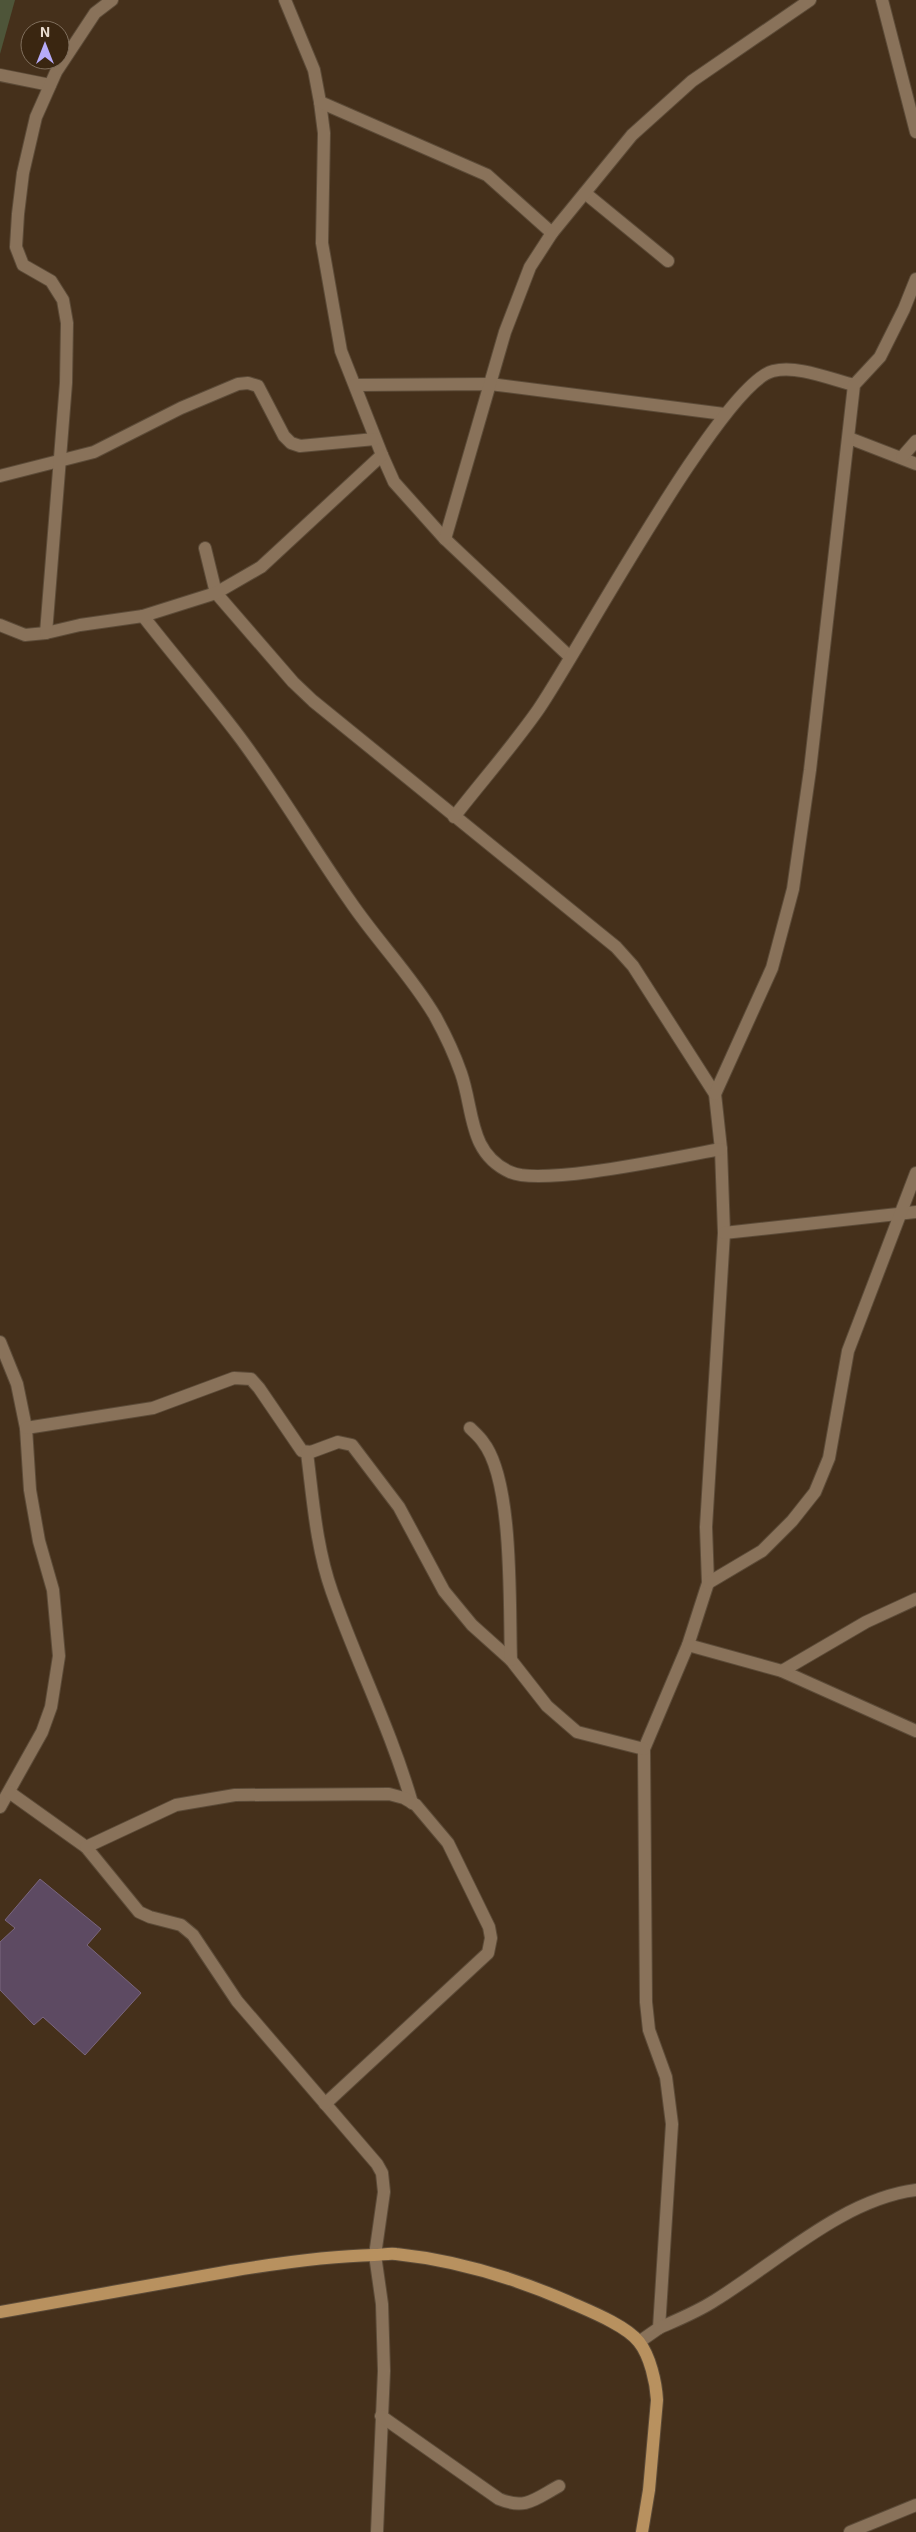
<svg xmlns="http://www.w3.org/2000/svg" width="916" height="2532" font-family="'Exo 2',sans-serif">
  <rect width="100%" height="100%" fill="#45301b"/>
  <polygon fill="#4e5539" points="0,0 15,0 0,54"/>
  <polygon fill="#5d4a62" stroke="#7a667f" points="40,1879 101,1929 87,1945 141,1993 85,2055 43,2017 34,2025 0,1990 0,1942 15,1928 5,1920"/>
  <g fill="none" stroke-linecap="round" stroke-linejoin="round">
    <defs>
      <g id="minor">
        <polyline points="285,0 314,70 320,102 324,133 322,243 341,351 382,455 394,482 445,539 570,657"/>
        <polyline points="882,0 916,132"/>
        <polyline points="0,75 50,85"/>
        <polyline points="320,102 487,175 552,233"/>
        <polyline points="585,193 668,261"/>
        <polyline points="355,385 490,384 724,414"/>
        <polyline points="849,438 916,464"/>
        <polyline points="902,457 916,441"/>
        <polyline points="0,476 94,452 181,408 238,384 248,383 258,386 284,436 291,443 300,446 375,439"/>
        <polyline points="445,539 505,332 530,267 552,233 632,135 692,81 810,0"/>
        <polyline points="205,548 216,593 293,682 313,701 616,947 633,966 715,1094 721,1149 724,1233 706,1527 708,1583 688,1645 644,1749 646,2002 649,2030 666,2077 672,2124 659,2328 639,2342"/>
        <path d="M 143,616 C 174,656 207,694 238,735 C 278,788 312,847 350,901 C 377,941 411,975 435,1016 C 445,1034 454,1053 461,1073 C 474,1110 468,1153 510,1172 C 541,1187 681,1156 721,1149"/>
        <polyline points="0,625 25,635 46,633 80,625 143,616 216,593 261,567 382,455"/>
        <polyline points="46,633 66,383 67,323 63,300 51,281 23,265 16,247 18,214 23,173 36,117 56,72 95,13 112,0"/>
        <path d="M 454,817 C 482,781 512,747 538,710 C 577,654 722,383 773,371 C 798,365 830,379 854,385"/>
        <polyline points="715,1094 772,968 793,889 810,770 854,385 880,357 904,309 916,279"/>
        <polyline points="724,1233 916,1212"/>
        <polyline points="0,1342 17,1384 26,1428 30,1490 39,1541 53,1590 59,1656 51,1707 42,1732 0,1807"/>
        <polyline points="26,1428 153,1408 234,1378 251,1379 259,1388 302,1451 311,1452 338,1442 352,1445 399,1507 444,1591 472,1625 511,1660 547,1706 577,1732 644,1749"/>
        <path d="M 470,1428 C 474,1432 480,1437 483,1442 C 514,1481 509,1608 511,1660"/>
        <path d="M 307,1453 C 313,1499 316,1547 332,1592 C 357,1663 391,1730 412,1803"/>
        <polyline points="708,1583 762,1551 792,1521 815,1492 829,1458 848,1351 916,1173"/>
        <polyline points="688,1645 782,1671 916,1731"/>
        <polyline points="782,1671 866,1622 916,1599"/>
        <polyline points="9,1792 86,1847 139,1912 150,1917 181,1925 193,1935 237,2001 377,2164 382,2173 384,2192 375,2255 382,2304 384,2371 377,2532"/>
        <polyline points="86,1847 176,1805 235,1795 389,1794 404,1798 416,1805 448,1843 489,1927 491,1938 488,1953 325,2104"/>
        <path d="M 659,2328 C 677,2320 697,2312 714,2301 C 776,2263 843,2199 916,2190"/>
        <path d="M 381,2416 L 499,2499 C 526,2510 535,2499 559,2486"/>
        <polyline points="850,2532 916,2505"/>
      </g>
      <path id="major" d="M 0,2312 C 77,2298 154,2285 231,2271 C 279,2263 326,2256 374,2255 C 381,2255 389,2253 396,2254 C 454,2260 514,2278 567,2301 C 587,2310 626,2325 639,2342 C 650,2356 656,2382 657,2400 L 649,2490 L 642,2532"/>
    </defs>
    <use href="#minor" stroke="#5c4b38" stroke-width="14"/>
    <use href="#major" stroke="#5c4b38" stroke-width="14"/>
    <use href="#minor" stroke="#89725a" stroke-width="12"/>
    <use href="#major" stroke="#b8915f" stroke-width="12"/>
  </g>
  <g transform="translate(45 45)"><circle r="24" fill="#3a2611" stroke="#806f5d"/>
  <path d="M0-4L9 19L0 12L-9 19Z" fill="#b6abf8"/>
  <text y="-8" font-size="14" font-weight="bold" text-anchor="middle" fill="#eaddd0">N</text>
  </g>
</svg>
